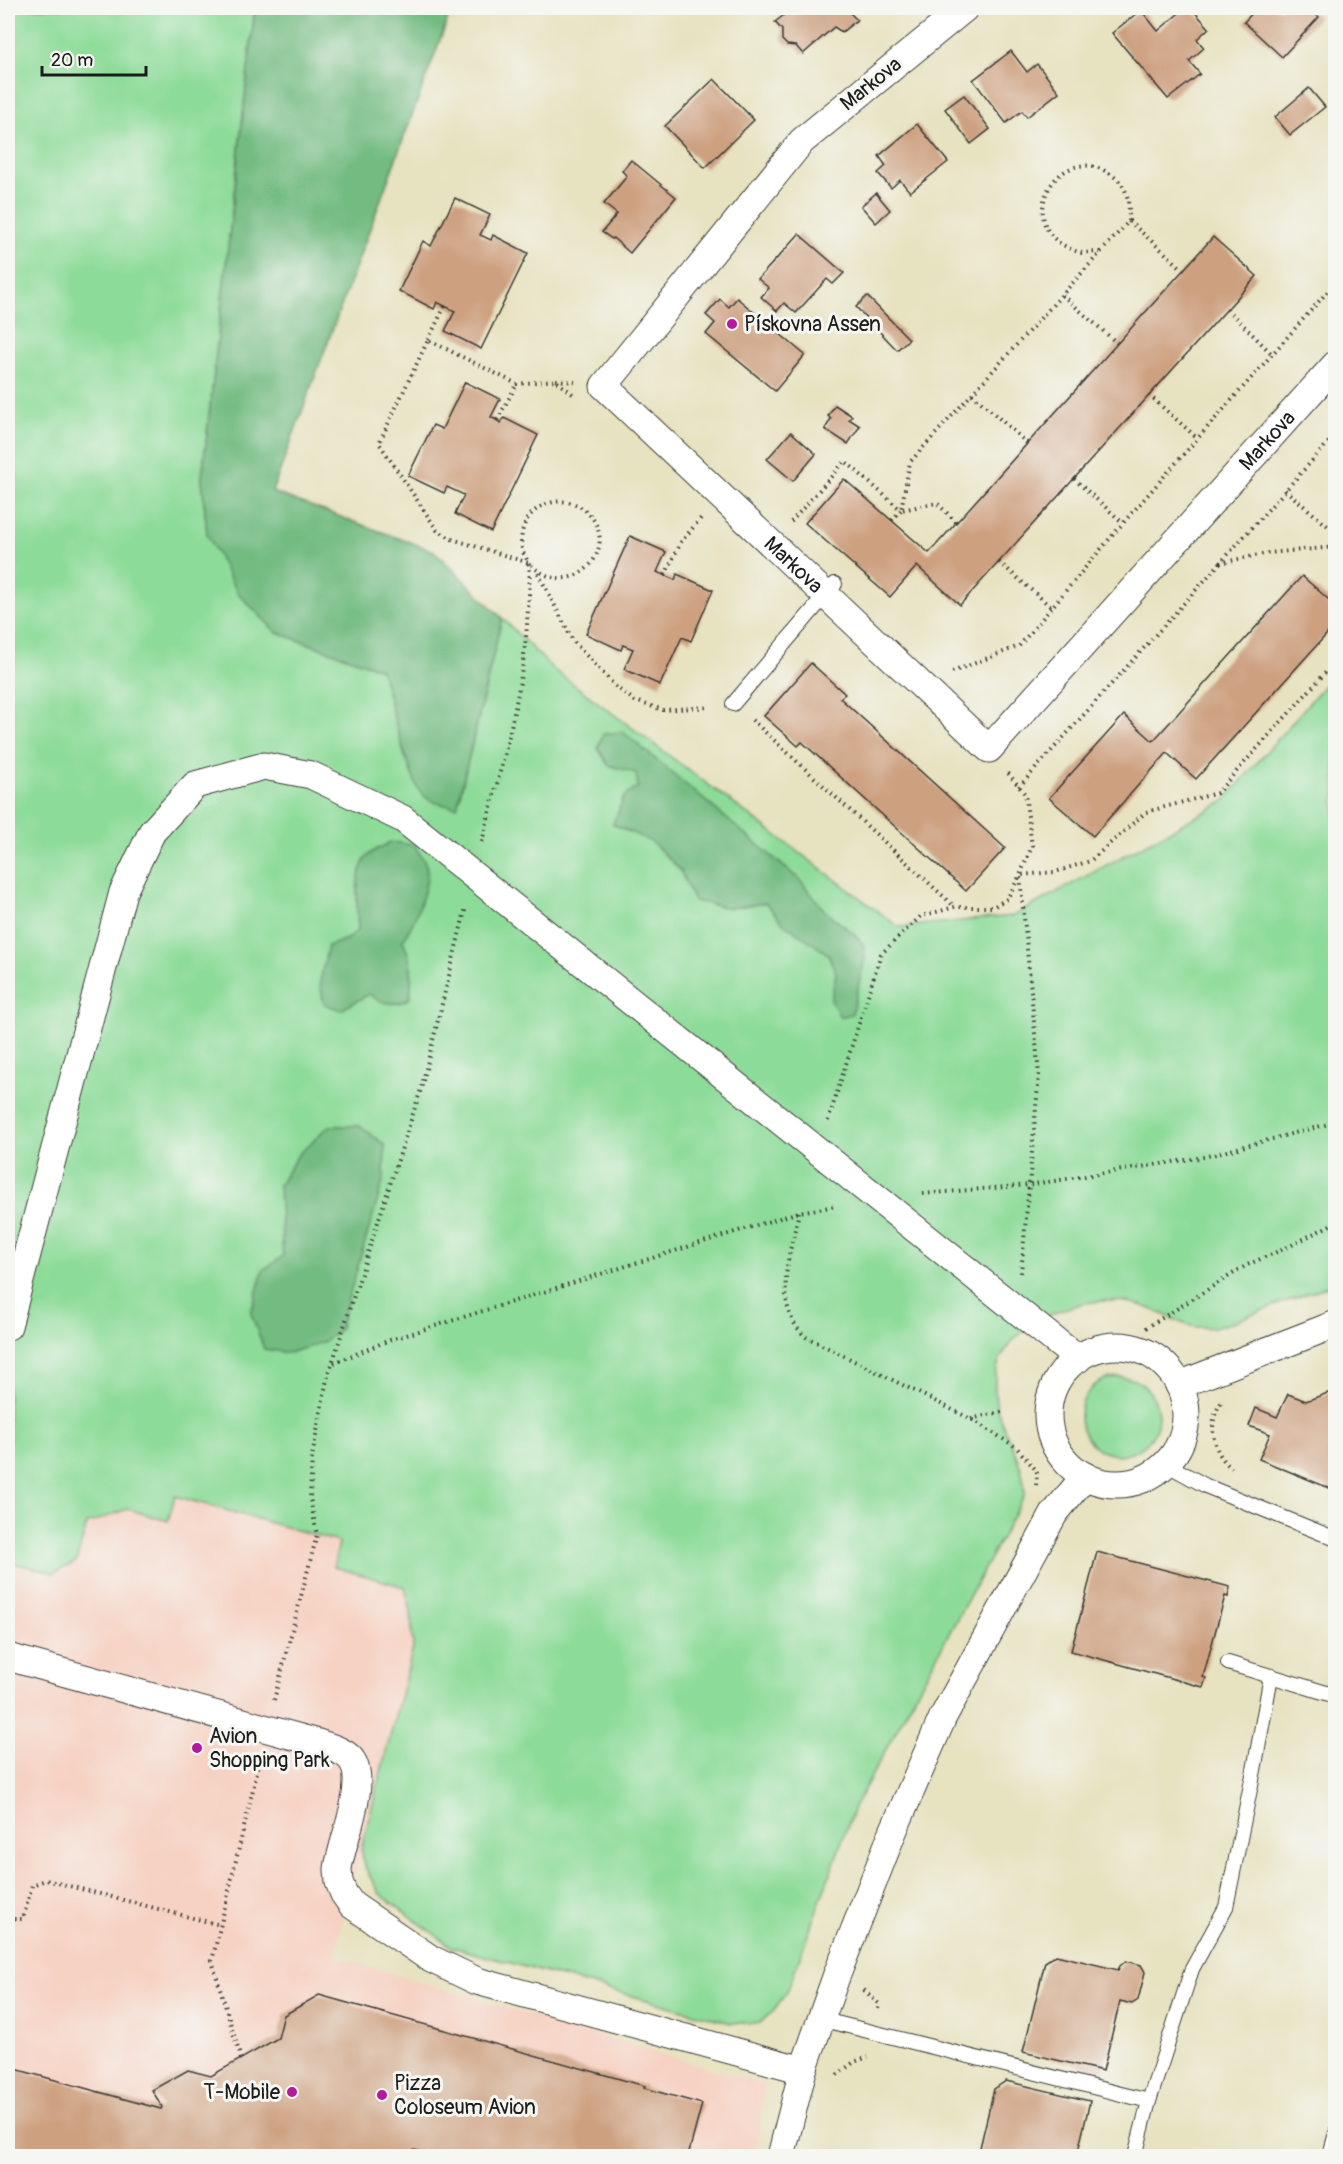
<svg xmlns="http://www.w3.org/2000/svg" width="1343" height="2164" font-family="Pangolin,sans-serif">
  <rect width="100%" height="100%" fill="#f6f6f2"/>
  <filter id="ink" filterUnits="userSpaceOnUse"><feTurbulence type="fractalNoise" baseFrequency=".0167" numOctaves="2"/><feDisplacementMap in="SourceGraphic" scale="12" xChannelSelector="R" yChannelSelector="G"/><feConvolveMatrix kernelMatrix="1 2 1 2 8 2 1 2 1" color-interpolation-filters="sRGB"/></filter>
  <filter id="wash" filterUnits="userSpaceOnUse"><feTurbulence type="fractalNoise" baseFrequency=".008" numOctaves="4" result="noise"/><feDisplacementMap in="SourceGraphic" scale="24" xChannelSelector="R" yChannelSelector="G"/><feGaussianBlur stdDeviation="1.35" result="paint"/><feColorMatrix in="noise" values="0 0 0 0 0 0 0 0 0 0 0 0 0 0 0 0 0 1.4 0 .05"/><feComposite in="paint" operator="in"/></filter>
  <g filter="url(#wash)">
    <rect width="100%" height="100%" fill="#e7e2c0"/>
    <polygon fill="#f6d2c3" points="175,1496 339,1542 334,1567 405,1587 411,1611 413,1648 341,1927 336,1957 765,2085 755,2156 8,2156 8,1567 9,1562 76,1562 86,1524 128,1509 168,1521"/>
    <g fill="#8ddb99" stroke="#547c5a" stroke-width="1.5">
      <path d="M 8,8 L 255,8 L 202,478 L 207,534 L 276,632 L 381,669 L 405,757 L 457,807 L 502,618 L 553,669 L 899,927 L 1013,916 L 1223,802 L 1335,673 L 1335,1283 C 1307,1294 1279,1304 1250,1315 C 1239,1319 1227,1326 1216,1327 C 1185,1331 1170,1315 1143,1306 C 1103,1293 1060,1305 1027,1329 C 1009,1341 996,1359 995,1381 C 993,1416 1009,1433 1019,1463 C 1023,1473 1024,1483 1025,1494 L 854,1808 L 787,1992 L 773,2011 L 760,2023 L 731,2023 L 452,1947 L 380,1894 L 366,1870 L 361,1849 L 413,1648 L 411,1611 L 405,1587 L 334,1567 L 339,1542 L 175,1496 L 168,1521 L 128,1509 L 87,1524 L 76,1562 L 54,1573 L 9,1562 L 8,1567 Z"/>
      <circle cx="1119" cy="1416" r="39"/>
    </g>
    <g fill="#72bb81" stroke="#476c4e" stroke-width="1.5">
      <path d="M 255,8 L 452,8 L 272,492 L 434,551 L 502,618 L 457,807 C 445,805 433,804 423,795 C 410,785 387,690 381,669 L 276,632 L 237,592 L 207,534 L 202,478 Z"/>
      <polygon points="623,732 800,880 825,911 854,934 863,944 865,958 852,1014 840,1017 831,1000 836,973 828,954 782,922 766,903 729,908 694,901 680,870 652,842 613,824 624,797 638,787 636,773 608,765 598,748 603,734"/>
      <path d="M 391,842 L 414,845 C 418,851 423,858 426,865 C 432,881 413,926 403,940 C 412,963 413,974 410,998 C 396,1007 382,1004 369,994 L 341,1010 L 324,1004 L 320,982 L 328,946 L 347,939 L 358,930 C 357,910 353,868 370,854 C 376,849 384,846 391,842 Z"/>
      <polygon points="329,1126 360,1126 385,1145 384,1178 339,1330 323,1342 289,1353 264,1349 251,1313 263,1270 283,1256 279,1185 298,1155"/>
    </g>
    <g id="blocks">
      <g fill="#cda080">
        <polygon points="793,8 845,8 857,20 842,32 834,27 803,54 796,46 787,45 782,40 782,30 775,22"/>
        <polygon points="1185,8 1191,8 1209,28 1197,39 1204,48 1189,61 1200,74 1168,99 1112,33 1141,10 1158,31"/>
        <polygon points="1257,8 1309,8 1319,17 1282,57 1244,22"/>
        <polygon points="1011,51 1027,72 1037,64 1059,92 1027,117 1022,111 1006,123 973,80"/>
        <polygon points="714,79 754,120 705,168 665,126"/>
        <polygon points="1309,88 1325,107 1290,135 1275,117"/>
        <polygon points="964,95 990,129 971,144 945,109"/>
        <polygon points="917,124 948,162 910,192 900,180 891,188 878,173 886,166 879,156"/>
        <polygon points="631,160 676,197 630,253 613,238 612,239 602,232 617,214 604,204 627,176 622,171"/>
        <polygon points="876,193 890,210 876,223 861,206"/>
        <polygon points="455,198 490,215 480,235 491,240 493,235 528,253 481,349 445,331 455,311 437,302 434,309 399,291 423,241 431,246"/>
        <polygon points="799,234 844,273 833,284 827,279 796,313 784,303 777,311 761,297 769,288 758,279"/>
        <polygon points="1213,237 1257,276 960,605 917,566 890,597 805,523 844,479 929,553"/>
        <polygon points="867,296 909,339 897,350 856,307"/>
        <polygon points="737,298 805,355 775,391 706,334 715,323 706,315 720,299 729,307"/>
        <polygon points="465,382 500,399 491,417 501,423 504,418 538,435 491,532 455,514 464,495 447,487 444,493 408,476 433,425 442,429"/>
        <polygon points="835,405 852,416 849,419 860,426 848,444 825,429 831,419 828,416"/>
        <polygon points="791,432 816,454 793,481 767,459"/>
        <polygon points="630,536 666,552 657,572 675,580 677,574 713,590 691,641 682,637 660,685 624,669 633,649 623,645 621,650 586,634"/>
        <polygon points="1302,576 1336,606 1336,624 1196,779 1167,753 1093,836 1049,798 1124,715 1153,741"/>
        <polygon points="811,663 845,694 840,698 1005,848 966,891 802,742 798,746 764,716"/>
        <polygon points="1336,1390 1336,1491 1259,1459 1270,1434 1249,1426 1256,1408 1277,1417 1288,1394 1306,1401"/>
        <polygon points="1097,1552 1230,1587 1228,1597 1225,1596 1203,1677 1206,1678 1203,1687 1071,1651"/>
        <polygon points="1056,1955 1118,1970 1120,1966 1126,1961 1141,1965 1145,1972 1138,2000 1132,2004 1120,2001 1103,2071 1023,2052 1045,1962"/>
        <polygon points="319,1995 645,2086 644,2088 702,2104 688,2156 423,2156 424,2152 414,2150 412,2156 8,2156 8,2067 161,2109 162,2107 152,2090 188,2070 211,2076 278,2038 284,2015"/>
        <polygon points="1006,2081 1090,2101 1077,2156 978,2156 994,2089"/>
      </g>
    </g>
  </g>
  <g filter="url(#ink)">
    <use href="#blocks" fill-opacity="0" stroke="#3a3a35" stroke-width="1.5"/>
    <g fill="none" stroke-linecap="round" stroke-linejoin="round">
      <defs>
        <g id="lane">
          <polyline points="733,704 835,584"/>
          <polyline points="1166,1464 1206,1486 1336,1539"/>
          <polyline points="1228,1663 1336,1696"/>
          <polyline points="820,2019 1149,2101 1135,2156"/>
          <polyline points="1149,2101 1192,1969 1226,1907 1254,1770 1271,1676"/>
          <polyline points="1327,2156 1331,2151 1336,2133"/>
        </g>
        <g id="street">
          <path id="s1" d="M 965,8 L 802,141 L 604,386 L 989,749 L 1336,364"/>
          <polyline points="8,1326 123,892 152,832 195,785 264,766 311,775 403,819 1078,1359"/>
          <circle cx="1117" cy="1415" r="69"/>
          <polyline points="1179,1385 1336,1324"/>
          <path d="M 8,1657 L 315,1742 C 326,1746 340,1749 349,1757 C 371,1778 341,1842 338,1869 L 339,1882 L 344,1894 L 352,1905 L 431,1959 L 477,1981 L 803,2070 L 836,1977 L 892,1834 L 943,1717 L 1054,1514 L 1085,1476"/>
          <polyline points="781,2156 803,2070"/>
        </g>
      </defs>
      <use href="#lane" stroke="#3a3a35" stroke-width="16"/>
      <use href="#street" stroke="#3a3a35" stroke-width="29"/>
      <g stroke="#3a3a35" stroke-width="4" stroke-dasharray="1.5 4.5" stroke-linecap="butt">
        <path d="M 1100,252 C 1094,252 1088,253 1082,253 C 1077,252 1073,250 1069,248 C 1014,225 1055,144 1105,171 C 1128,183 1129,197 1129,221"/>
        <polyline points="1062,295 1117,343"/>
        <polyline points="1227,309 1272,354"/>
        <polyline points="428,340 445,306"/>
        <polyline points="556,380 575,382"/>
        <polyline points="972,394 1027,443"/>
        <polyline points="1149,395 1197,438"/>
        <polyline points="497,420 517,384"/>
        <polyline points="1074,479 1123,523"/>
        <polyline points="1285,490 1336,533"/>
        <polyline points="791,522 845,461 901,510 892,520"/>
        <polyline points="956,522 937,503 901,510 910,462 1129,221 1184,270"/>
        <polyline points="999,562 1051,607"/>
        <polyline points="1220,563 1268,553 1336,547"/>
        <polyline points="538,573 573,641 617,688 635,701 663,710 709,707"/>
        <polyline points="665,575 681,542 701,518"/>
        <polyline points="952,672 1019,646 1123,523 1336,282"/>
        <polyline points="752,720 955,907"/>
        <polyline points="1019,787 1336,434"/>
        <path d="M 482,842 C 500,770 522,698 527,624 C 528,606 531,582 529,565 C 528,560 525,557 523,552 C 520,544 521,534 524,526 C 534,500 569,493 588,513 C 623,548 572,606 529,563 L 452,539 L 437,530 L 379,443 L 428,340 L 517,384 L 555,380 L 575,396"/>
        <polyline points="828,1121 881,954 921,916 955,907 993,907 1007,899 1020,875 1032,846 1025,794 1008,773"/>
        <polyline points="923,1194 1029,1185 1204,1157 1336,1122"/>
        <path d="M 799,1212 C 791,1250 770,1307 806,1337 L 971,1419 L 1016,1447 L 1037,1471 L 1036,1486"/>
        <polyline points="1021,1273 1039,1075 1020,875 1055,872 1090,861 1146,812 1217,793 1336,661"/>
        <polyline points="1146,1328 1247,1265 1290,1246 1336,1222"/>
        <polyline points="334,1363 387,1341 799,1212 836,1206"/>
        <path d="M 1221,1403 C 1207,1422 1212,1454 1232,1468"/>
        <polyline points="971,1419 1005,1411"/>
        <polyline points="274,1700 317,1535 310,1498 312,1457 327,1379 421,1089 466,907"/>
        <polyline points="8,1919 23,1919 32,1885 46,1880 220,1925"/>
        <polyline points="864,1990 879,2004 878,2009"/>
        <polyline points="241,2059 212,1961 260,1760"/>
        <polyline points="837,2075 854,2062 868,2057"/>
      </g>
      <use href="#lane" stroke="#fff" stroke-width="14"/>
      <use href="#street" stroke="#fff" stroke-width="27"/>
    </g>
  </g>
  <g fill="#b5179e" stroke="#f6f6f2" stroke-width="2">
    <circle cx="732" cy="324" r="6"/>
    <circle cx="197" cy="1748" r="6"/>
    <circle cx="292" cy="2092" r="6"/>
    <circle cx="382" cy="2095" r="6"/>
  </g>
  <g text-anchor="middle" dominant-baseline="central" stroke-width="6" stroke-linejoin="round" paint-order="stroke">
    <g font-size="21" fill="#1c1c1c" stroke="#f6f6f2">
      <text transform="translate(871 84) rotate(-39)">Markova</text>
      <text stroke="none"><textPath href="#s1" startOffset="1470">Markova</textPath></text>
      <text stroke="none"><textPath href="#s1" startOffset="786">Markova</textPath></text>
    </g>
    <g font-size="21" fill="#1c1c1c" stroke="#f6f6f2" text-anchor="start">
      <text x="744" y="324">Pískovna Assen</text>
      <text x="209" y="1736">Avion<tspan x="209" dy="24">Shopping Park</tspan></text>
      <text x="394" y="2083">Pizza<tspan x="394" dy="24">Coloseum Avion</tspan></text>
      <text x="280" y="2092" text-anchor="end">T-Mobile</text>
    </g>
  </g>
  <rect width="1343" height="2164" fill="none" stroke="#f6f6f2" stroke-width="30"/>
  <path d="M42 66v9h104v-9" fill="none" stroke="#1c1c1c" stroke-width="3"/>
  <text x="51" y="66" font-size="18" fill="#1c1c1c" stroke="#f6f6f2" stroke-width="4.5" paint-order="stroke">20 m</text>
</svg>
